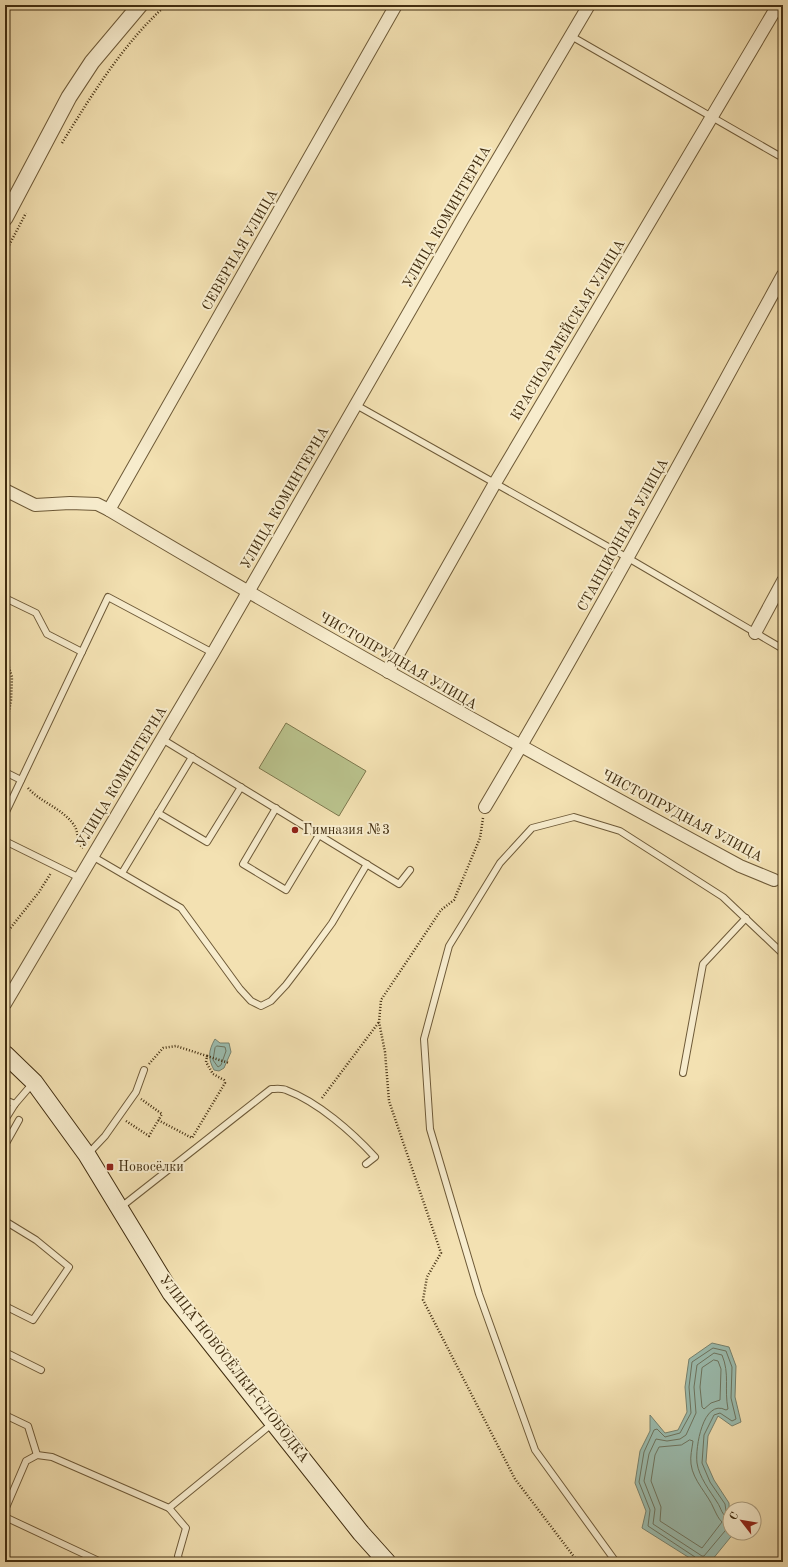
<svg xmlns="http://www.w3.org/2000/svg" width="788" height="1567" font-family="'Old Standard TT',serif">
  <rect width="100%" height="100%" fill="#f3e1b2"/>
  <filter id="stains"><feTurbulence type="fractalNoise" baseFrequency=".005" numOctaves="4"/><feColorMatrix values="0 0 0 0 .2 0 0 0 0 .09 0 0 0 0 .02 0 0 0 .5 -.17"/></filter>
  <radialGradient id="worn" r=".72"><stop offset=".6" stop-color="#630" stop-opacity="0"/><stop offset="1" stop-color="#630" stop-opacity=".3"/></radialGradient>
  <polygon fill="#bac38d" stroke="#7e784e" points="286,723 366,771 339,816 259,768"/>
  <g fill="#9bbdb0" stroke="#778370">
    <path d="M 215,1039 L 220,1043 L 229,1043 L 231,1052 L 224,1068 L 219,1071 L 214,1070 C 208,1059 208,1051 215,1039 Z"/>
    <polygon points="712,1343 729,1347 736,1366 735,1397 741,1422 732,1426 718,1416 708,1436 706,1462 714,1480 729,1503 730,1533 734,1533 712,1560 696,1562 642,1528 646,1511 635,1483 640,1451 650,1431 650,1415 665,1433 678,1430 687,1412 685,1387 689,1359"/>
  </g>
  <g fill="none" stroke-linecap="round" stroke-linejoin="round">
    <g stroke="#6e7560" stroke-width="1">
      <polygon points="217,1046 225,1047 226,1051 221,1065 218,1067 213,1060 215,1048"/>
      <polygon points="714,1360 718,1361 721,1369 720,1400 711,1403 704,1409 702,1407 700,1387 702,1368"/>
      <path d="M 690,1440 L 693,1441 C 692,1449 690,1456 691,1464 C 693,1481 708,1494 714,1509 C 717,1515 718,1518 722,1522 L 702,1548 L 660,1521 L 661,1507 L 651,1481 L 655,1455 L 659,1447 L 681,1445 Z"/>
      <path d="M 730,1518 C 721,1516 722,1509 717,1502 C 710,1491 699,1477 697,1463 C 695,1448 703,1398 726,1410 L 728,1409 C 724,1389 730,1374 722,1355 L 714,1353 L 697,1365 L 694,1387 L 696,1413 L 686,1435 L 680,1439 L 667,1441 L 656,1439 L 649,1454 L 644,1481 L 655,1509 L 653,1524 L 702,1556 L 704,1556 L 730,1525"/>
      <polyline points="697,1562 695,1557 648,1526 650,1510 639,1482 644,1452 654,1430 657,1429 665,1437 680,1433 691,1413 689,1387 692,1362 713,1348 726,1351 732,1367 731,1398 736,1419 732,1421 720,1413 714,1415 704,1435 702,1463 710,1482 725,1504 726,1511 730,1513"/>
    </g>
    <defs>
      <g id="service">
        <polyline points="571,36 783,158"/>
        <polyline points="356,405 628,558 783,649"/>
        <polyline points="5,598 36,613 47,634 82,652"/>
        <polyline points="162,739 399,884 410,870"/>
        <polyline points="5,772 21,780"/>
        <polyline points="276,808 243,864 286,890 319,835"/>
        <polyline points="158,813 207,842 241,787"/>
        <polyline points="5,814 108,597 213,653"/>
        <polyline points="5,841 80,878"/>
        <polyline points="92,856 181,908 240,989 251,1001 261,1006 271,1001 286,985 305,960 332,923 367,864"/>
        <polyline points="122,873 192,757"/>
        <polyline points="683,1073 703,964 746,918"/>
        <polyline points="5,1100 15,1104"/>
        <polyline points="5,1120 15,1104 33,1083"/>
        <polyline points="5,1145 19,1120"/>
        <polyline points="88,1154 105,1136 136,1092 144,1070"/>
        <path d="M 121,1207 L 271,1089 C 275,1089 282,1088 286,1090 C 318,1102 352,1132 375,1157 L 366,1164"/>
        <polyline points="5,1221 36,1240 69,1267 33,1320 5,1306"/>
        <polyline points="5,1352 41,1370"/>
        <polyline points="5,1415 28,1426 37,1455"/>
        <polyline points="169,1508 186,1528 178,1556 180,1562"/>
        <polyline points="5,1510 26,1461 37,1455 52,1457 169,1508 273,1423"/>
        <polyline points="5,1517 101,1562"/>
        <polyline points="616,1562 535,1450 479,1294 430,1129 424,1039 449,946 500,863 532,828 574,817 620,831 723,897 781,952"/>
      </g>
      <g id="minor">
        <path d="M 5,490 L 35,505 L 70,503 L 97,504 L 109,510 C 317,634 528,751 740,866 L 774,880"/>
        <polyline points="109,510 396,5"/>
        <polyline points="755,633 783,581"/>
        <polyline points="388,672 495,483 778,5"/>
        <path d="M 485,807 C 589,632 685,453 783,275"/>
        <polyline points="5,1004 213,653 462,220 589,5"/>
      </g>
      <polyline id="tertiary" points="5,218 69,97 92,62 140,5"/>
      <polyline id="secondary" points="5,1054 34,1082 87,1155 171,1293 361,1533 387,1562"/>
    </defs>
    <use href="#service" stroke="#6e5a38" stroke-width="8"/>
    <use href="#minor" stroke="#6e5a38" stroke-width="14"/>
    <use href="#tertiary" stroke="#6e5a38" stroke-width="17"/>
    <use href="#secondary" stroke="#412d10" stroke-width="19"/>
    <g stroke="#412d10" stroke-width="2.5" stroke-dasharray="1 2" stroke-linecap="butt">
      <path d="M 62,143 C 93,93 123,44 166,5"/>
      <polyline points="5,253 26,213"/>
      <polyline points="5,632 7,639 5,655 12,677 11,700 5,733"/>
      <path d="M 28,788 C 40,802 62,808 74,825 C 79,832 76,842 83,848"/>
      <polyline points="483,818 480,838 454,900 441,910 381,1000 379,1022 385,1052 389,1101 441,1253 427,1277 423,1300 515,1479 578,1562"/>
      <polyline points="5,935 39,892 51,873"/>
      <polyline points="207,1056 229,1063"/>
      <polyline points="149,1064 163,1048 176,1046 207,1056 206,1062 213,1074 224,1080 225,1083 192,1138 158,1120"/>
      <polyline points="322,1098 379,1022"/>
      <polyline points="126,1121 149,1136 162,1114 141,1099"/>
    </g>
    <use href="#service" stroke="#f7eccd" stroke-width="6"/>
    <use href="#minor" stroke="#f7eccd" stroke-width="12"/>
    <use href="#tertiary" stroke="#f7eccd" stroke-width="15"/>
    <use href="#secondary" stroke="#f7eccd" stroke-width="17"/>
  </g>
  <g fill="#8f2418" stroke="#f7eccd" stroke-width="1.5">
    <circle cx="295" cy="830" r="4"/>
    <rect x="106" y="1163" width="8" height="8" rx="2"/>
  </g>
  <g text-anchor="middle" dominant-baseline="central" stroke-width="4" stroke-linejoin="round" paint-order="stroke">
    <g font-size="14" fill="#412d10" stroke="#f7eccd">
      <text transform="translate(447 217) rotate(-60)">УЛИЦА КОМИНТЕРНА</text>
      <text transform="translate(240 250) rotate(-60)">СЕВЕРНАЯ УЛИЦА</text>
      <text transform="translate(568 330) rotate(-59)">КРАСНОАРМЕЙСКАЯ УЛИЦА</text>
      <text transform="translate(285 498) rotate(-60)">УЛИЦА КОМИНТЕРНА</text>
      <text transform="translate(623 535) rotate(-61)">СТАНЦИОННАЯ УЛИЦА</text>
      <text transform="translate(398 661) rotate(30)">ЧИСТОПРУДНАЯ УЛИЦА</text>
      <text transform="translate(122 777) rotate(-59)">УЛИЦА КОМИНТЕРНА</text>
      <text transform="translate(682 816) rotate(28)">ЧИСТОПРУДНАЯ УЛИЦА</text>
      <text transform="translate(234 1369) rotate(52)">УЛИЦА НОВОСЁЛКИ-СЛОБОДКА</text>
    </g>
    <g font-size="14" fill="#412d10" stroke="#f7eccd" text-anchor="start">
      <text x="303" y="830">Гимназия №3</text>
      <text x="118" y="1167">Новосёлки</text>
    </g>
  </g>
  <rect width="788" height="1567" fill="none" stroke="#f3e1b2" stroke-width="20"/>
  <rect x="6" y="6" width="776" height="1555" fill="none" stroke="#412d10" stroke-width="2"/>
  <rect x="10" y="10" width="768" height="1547" fill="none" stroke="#412d10"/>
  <g transform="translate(742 1521) rotate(301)"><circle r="19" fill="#f7eccd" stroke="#aea081"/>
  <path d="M0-3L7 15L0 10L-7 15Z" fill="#8f2418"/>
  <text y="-6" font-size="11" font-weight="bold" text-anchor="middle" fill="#412d10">С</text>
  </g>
  <rect width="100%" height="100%" filter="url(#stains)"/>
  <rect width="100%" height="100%" fill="url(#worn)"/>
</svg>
